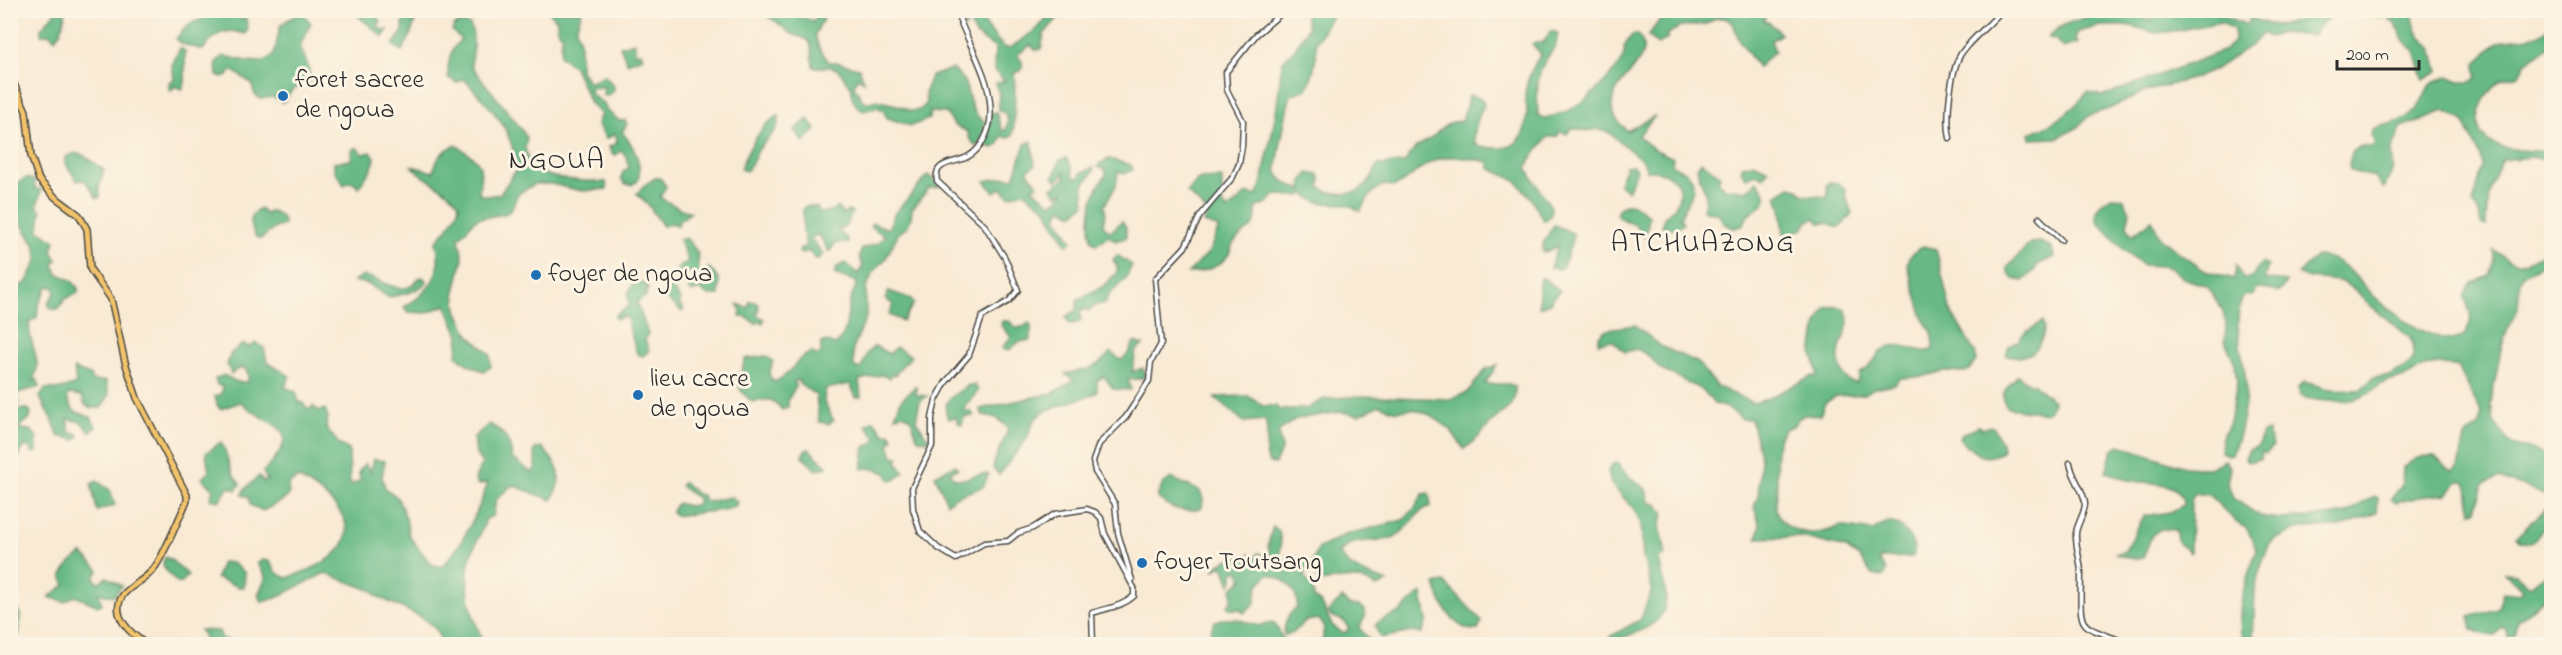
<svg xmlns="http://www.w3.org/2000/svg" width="2562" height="655" font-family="'Indie Flower',sans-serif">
  <rect width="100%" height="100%" fill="#fcf5e5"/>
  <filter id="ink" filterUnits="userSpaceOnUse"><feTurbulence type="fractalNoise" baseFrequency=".0167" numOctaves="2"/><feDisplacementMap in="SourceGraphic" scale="12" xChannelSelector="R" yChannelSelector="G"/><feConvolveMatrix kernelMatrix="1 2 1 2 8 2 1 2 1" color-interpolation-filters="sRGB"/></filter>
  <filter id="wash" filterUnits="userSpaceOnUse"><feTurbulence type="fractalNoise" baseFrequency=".008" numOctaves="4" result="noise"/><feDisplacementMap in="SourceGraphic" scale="24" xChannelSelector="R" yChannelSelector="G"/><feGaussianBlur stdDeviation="1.35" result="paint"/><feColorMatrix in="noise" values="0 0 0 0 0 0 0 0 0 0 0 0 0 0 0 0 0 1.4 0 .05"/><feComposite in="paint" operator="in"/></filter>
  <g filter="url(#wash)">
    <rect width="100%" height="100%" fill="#f9ead4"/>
    <g fill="#67b986" stroke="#497258" stroke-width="1.5">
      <path d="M 1308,10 L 1335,11 L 1316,42 C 1318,57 1313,76 1307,89 L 1291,95 C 1288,104 1275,168 1277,173 C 1282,183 1294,186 1303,191 L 1301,183 L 1308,173 L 1319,175 L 1321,181 L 1319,187 C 1332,195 1353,197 1365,186 C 1371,181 1374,172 1378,165 L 1404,163 L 1416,147 L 1430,139 L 1445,126 L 1453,122 L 1462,121 L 1469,95 L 1482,99 L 1484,105 C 1479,115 1471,135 1476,145 C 1508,153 1526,147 1527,112 C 1527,106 1525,99 1525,93 C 1527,78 1533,66 1541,54 L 1532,44 L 1536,42 L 1543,43 L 1551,31 L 1558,33 C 1556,52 1548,53 1542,67 C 1536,81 1537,100 1538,115 L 1544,118 C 1578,111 1591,97 1613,72 C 1621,63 1626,59 1624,47 L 1632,35 L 1637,34 C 1662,59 1604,82 1613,112 C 1615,119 1622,126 1627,131 L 1655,116 L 1638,136 L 1654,149 L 1673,158 L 1672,164 C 1676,168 1680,169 1685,172 C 1704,184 1686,203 1680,217 L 1683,224 L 1677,229 L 1662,226 C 1662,213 1673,213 1677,203 C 1686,180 1666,170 1647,171 L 1643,161 L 1609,133 L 1598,129 L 1586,131 L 1571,128 L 1567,134 L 1560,131 L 1557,137 L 1548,137 L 1530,160 L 1527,169 L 1551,207 L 1551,214 L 1546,220 L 1543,220 L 1531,198 L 1516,181 L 1489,168 L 1489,162 C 1467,158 1444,151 1423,167 C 1415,173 1404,183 1395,186 C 1391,187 1389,184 1385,185 C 1374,188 1365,202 1360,212 C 1340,195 1323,212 1305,194 L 1300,196 L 1275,195 L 1265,205 L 1256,207 C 1257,234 1248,226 1235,241 C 1232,244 1231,250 1229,254 C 1220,268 1204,272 1188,273 L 1209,252 L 1218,230 L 1217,227 L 1204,223 L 1208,213 L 1187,192 L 1199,179 L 1222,178 L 1222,204 L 1228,210 L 1247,193 L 1256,196 L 1262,182 L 1276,113 L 1282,62 L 1294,50 L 1308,27 L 1305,14 Z"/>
      <polygon points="1667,10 1764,11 1766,14 1764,21 1770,23 1781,34 1771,41 1775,51 1758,67 1739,40 1733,23 1725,18 1716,18 1706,24 1680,27 1666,35 1668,39 1657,44 1648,36"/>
      <polygon points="56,11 66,11 61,31 55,39 49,34 41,35 41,29"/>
      <path d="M 217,11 L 235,11 L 235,15 L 241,19 L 246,18 L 248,30 L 245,34 C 226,27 214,34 203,50 L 182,44 L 176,39 C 190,18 200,23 217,11 Z"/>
      <polygon points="352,11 373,11 381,22 377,25 382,30 388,30 383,37"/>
      <polygon points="408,11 417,11 417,14 410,37 402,51 393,45 403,31 403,22 410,13"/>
      <path d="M 548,11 L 582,11 L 576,29 L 580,41 L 580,69 L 589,83 L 604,75 L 614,86 L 614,90 L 607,96 L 603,96 L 604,87 L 590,88 L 591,94 L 605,105 L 606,110 L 620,121 L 625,120 L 627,124 L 622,132 C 634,146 643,162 638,181 L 631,185 L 625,184 L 621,178 L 623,172 L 629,167 L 626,156 L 621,150 L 616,155 L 611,153 L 609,147 L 616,144 L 617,139 L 615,134 L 606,139 L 597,124 L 601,114 L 590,103 L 574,67 L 560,56 L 562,35 L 557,30 L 557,20 Z"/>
      <path d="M 749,11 C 774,10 791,11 813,21 L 821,11 L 827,11 L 815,35 L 819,48 L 829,62 L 837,62 L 859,68 L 864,81 L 858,77 L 854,86 L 863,101 L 869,102 L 877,100 C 889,105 898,102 910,111 L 920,110 L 926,104 L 925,91 L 931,76 L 951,69 C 976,81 961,108 985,122 L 982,139 L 976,147 L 969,138 L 968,132 L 954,125 L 946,113 L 930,112 L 929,119 L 911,126 L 887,118 L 883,110 L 877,107 L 863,111 C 854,105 850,98 852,87 C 844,83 843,70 834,68 C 828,66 819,68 813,67 L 811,46 L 808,40 L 790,33 L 774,20 L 758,11 L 749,12 Z"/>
      <path d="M 947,11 L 977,11 L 975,14 L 979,16 L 1003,47 L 1010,48 L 1038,28 L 1052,11 L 1064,11 L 1044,34 L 1041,49 L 1035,50 L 1031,45 L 1017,55 C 1022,61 1024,63 1021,71 L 1014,73 C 1016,77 1014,127 1013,134 L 1008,138 L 1002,136 L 998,146 L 992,148 L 984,144 L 992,112 L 997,114 L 1002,130 L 1006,130 L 1008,120 L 1005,113 L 998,111 L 999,94 L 996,83 L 1005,81 L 994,71 L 995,48 L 976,35 L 969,22 L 965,28 L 963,17 L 952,16 Z"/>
      <path d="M 2095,11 L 2122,11 L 2149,20 L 2162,15 L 2177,15 L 2186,11 L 2214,11 L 2247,25 L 2249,17 L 2268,24 L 2285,25 L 2322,11 L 2383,11 L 2383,17 C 2354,13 2328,6 2313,36 L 2280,33 L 2269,38 L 2263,33 L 2253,44 L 2217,68 L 2194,78 L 2144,92 L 2109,109 L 2090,115 L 2075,129 L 2056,138 L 2031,139 L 2030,133 C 2055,124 2071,111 2088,92 L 2103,96 L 2210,56 L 2225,50 L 2234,41 L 2234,29 L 2221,22 L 2175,31 L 2156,33 L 2131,26 L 2101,26 L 2078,32 L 2075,38 L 2078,43 L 2063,48 L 2055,39 L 2048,38 C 2064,18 2086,22 2095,11 Z"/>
      <path d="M 2386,11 L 2412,11 C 2414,27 2417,38 2432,47 L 2438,72 L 2424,80 L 2415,51 L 2404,41 L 2396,25 L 2387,17 Z"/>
      <path d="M 302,12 L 311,23 L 300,46 L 308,66 L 311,83 L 302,82 L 299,88 L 293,89 L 283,103 L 273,97 L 260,99 L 254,93 L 252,84 L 232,70 L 227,77 L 217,76 L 216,63 L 223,56 C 235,57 266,70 274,53 C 277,45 278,33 281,24 Z"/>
      <path d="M 462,22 L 470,25 C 476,39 473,51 471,65 C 488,90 513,114 527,138 L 525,147 L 530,166 C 553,182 579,180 606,182 L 607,189 L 582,191 L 551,184 L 535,184 L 518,194 L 511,210 L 505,214 L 476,219 L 459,238 L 463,258 L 455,292 L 457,310 L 469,335 L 490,354 L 491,367 L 483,371 L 467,364 L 457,356 L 459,335 L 446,305 L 426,313 L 408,312 L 404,307 C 430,292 444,273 436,242 C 445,231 457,219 459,204 C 444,184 426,183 412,166 L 433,172 C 437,157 442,151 456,145 C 484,164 482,162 479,194 L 487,196 L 500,194 L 517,169 C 510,122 494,113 464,79 L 456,83 L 448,77 C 448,61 449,51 461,39 L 452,31 L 454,26 Z"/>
      <path d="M 2551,24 L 2551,45 L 2525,63 L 2519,75 C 2514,77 2507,77 2501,80 C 2485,89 2467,126 2487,140 C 2504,152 2532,150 2551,152 L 2551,161 L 2531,157 L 2503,160 C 2490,181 2486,203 2486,227 L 2481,225 L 2479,214 L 2473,204 L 2482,168 L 2481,157 L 2463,120 L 2444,111 L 2402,127 L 2391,151 L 2393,169 L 2385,187 L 2382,188 L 2375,178 L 2351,171 L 2349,166 L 2351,152 L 2361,146 L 2373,147 L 2375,143 L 2371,135 L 2373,129 C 2385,123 2400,124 2411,115 C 2423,105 2424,92 2432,83 L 2448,76 C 2458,80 2468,87 2477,77 L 2476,63 C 2483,57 2491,47 2498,43 C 2518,34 2538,43 2551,24 Z"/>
      <polygon points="635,42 635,53 641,52 643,57 627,63 620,46"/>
      <polygon points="180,48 185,51 185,83 182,89 175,86 171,91 169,89 169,82 174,79 172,65"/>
      <path d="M 779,116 C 779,133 767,137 759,149 C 754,157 753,164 746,171 L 740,169 C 746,153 763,121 779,116 Z"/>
      <polygon points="808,119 816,130 803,142 795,130"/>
      <polygon points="1032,141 1035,165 1027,171 1038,185 1032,188 1051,204 1058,200 1064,191 1057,194 1052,188 1065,178 1065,172 1057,181 1053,177 1060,160 1066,158 1070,163 1074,178 1080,177 1081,172 1094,168 1093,172 1083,186 1085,204 1073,214 1062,207 1057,217 1072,241 1067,245 1046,209 1024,192 1009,196 1001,188 994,192 985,181 1005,177 1014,178 1025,144"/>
      <path d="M 356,147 L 363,154 L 371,152 L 375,157 C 374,170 364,177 359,188 L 355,183 L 349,182 L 344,185 L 334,169 L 334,162 L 351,160 L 352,150 Z"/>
      <polygon points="75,153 83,155 104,170 99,186 100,197 97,198 85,180 77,181 65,163 66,157"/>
      <path d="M 1109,159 L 1131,165 L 1133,170 L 1125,174 L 1118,172 L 1116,186 L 1104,206 L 1106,212 L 1103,224 L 1108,231 L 1113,230 L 1122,221 L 1126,227 L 1126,238 L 1115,241 L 1109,236 L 1096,245 L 1091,240 C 1088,218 1091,192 1106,175 L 1105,169 L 1098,167 L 1100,163 Z"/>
      <path d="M 1701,162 L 1720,175 L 1718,182 L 1725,188 L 1746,191 L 1757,181 L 1764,190 L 1766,199 C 1762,208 1755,208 1749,215 C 1746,217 1746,221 1744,223 C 1734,234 1722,224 1719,214 L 1703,210 C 1710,184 1699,188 1697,167 Z"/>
      <polygon points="1754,163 1768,170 1763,178 1756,174 1746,178 1741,171 1742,166"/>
      <polygon points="1632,165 1637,170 1628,191 1619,183 1626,166"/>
      <path d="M 928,175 L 939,184 L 939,187 L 929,188 L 912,209 L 911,219 L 907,227 L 898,234 L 886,258 L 873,273 L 866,289 L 866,317 L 853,349 L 854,367 L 861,369 L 868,352 L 875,346 L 889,354 L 896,347 L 911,356 C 907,363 901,364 896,375 L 892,374 L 890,378 L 881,375 L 859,380 L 861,397 L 856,397 L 850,384 L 825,389 L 824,402 L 834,421 L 828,424 L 819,422 L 816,395 L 802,386 L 798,380 L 794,381 L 796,386 L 788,400 L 788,407 L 782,410 C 773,398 767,398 752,402 L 742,392 L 736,381 L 740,377 L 745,359 L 766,356 L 773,361 L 769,375 L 774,382 C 793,374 793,360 812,352 L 817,356 L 821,352 L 821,344 L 825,341 L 836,345 C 846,332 846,327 848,312 C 849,302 854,292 857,282 L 834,274 L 837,267 L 845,263 L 858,274 L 863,266 L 859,256 L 862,249 L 876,244 L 885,236 L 870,226 L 873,223 L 888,229 L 895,213 Z"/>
      <path d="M 26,178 L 35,180 L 35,189 L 42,189 L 37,206 L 41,211 L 39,230 L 55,241 L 52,251 L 57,260 L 54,264 L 57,273 L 71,280 L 78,288 L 78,293 L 65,299 L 58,309 L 51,309 L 48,303 L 55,293 L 54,287 L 47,287 L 38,306 L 37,318 L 30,321 C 26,344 46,360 32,381 L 37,379 L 40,387 L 17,393 L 19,403 L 15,410 L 28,409 L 31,412 L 30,419 L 21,425 L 18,429 L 31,430 L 37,437 L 37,452 L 33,453 L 28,446 L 24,447 L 14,466 L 10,465 L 10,344 L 13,345 L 14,341 L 11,332 L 11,291 L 26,283 L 37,261 L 36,247 L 22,225 L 11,212 L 11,187 Z"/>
      <polygon points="655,178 660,178 666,186 660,198 681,209 691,212 679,221 678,226 672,223 663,226 649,206 637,194 643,186"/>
      <polygon points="1830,182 1838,183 1846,189 1845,195 1852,213 1841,227 1839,228 1828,223 1820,223 1814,218 1808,221 1803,229 1784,235 1781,206 1776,196 1790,187 1798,189 1804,195 1828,197 1827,185"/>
      <path d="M 2113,197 L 2123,198 L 2130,212 L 2127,225 L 2132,235 L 2152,220 L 2161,239 L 2205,271 L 2234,279 L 2236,265 L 2243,279 L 2252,278 L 2261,263 L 2268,266 L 2264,279 L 2287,282 L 2279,292 L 2256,288 L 2253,295 L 2244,295 C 2230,322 2245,357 2246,386 C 2246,405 2240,437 2232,454 L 2227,455 L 2220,451 L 2222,437 L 2230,422 L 2237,382 L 2235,363 L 2225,341 L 2226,324 L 2222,309 L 2207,286 L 2183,278 L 2172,269 L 2163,266 L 2143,265 L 2125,251 L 2097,221 C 2094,208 2102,201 2113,197 Z"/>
      <polygon points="1626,204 1634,205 1649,215 1646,238 1635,225 1622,219 1616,214 1618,209"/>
      <polygon points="809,206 817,207 820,213 831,211 837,207 843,214 848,211 852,212 847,225 838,230 848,240 848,243 836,243 829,252 819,235 810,237 823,254 817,260 808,251 802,254 799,253 800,248 806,246 803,232 803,208"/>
      <path d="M 260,208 L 266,215 L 269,211 C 278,212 283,216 284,225 L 275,228 L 261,239 L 256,237 L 250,224 L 251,216 Z"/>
      <path d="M 1554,225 L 1573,233 C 1574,238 1564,266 1561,269 L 1550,268 L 1558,246 L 1543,253 L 1542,250 L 1544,241 Z"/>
      <path d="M 686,238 C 694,248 702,254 697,266 L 702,273 L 705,273 L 709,268 L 719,279 L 719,295 L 707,295 L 699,289 L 692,292 L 688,289 L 689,284 L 697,281 L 697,278 L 693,272 L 678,274 L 677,269 L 688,261 L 679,240 Z"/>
      <polygon points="2040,242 2052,248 2054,257 2037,265 2035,270 2023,281 2013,279 2008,272 2008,267 2030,243"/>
      <path d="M 1923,246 L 1936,249 L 1950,309 L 1976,355 L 1976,361 L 1969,370 L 1964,372 L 1944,371 L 1921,377 L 1899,378 L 1895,384 L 1874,388 L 1865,394 L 1836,396 L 1825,403 L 1820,415 C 1805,418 1805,408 1793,426 L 1784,429 C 1772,448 1778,471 1777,492 C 1777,499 1774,509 1778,515 C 1791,536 1820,537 1839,526 L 1873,531 L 1888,522 C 1903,524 1918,543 1913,557 L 1881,558 L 1879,560 L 1886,570 L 1885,575 L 1881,577 L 1872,575 L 1860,558 L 1846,548 L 1801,537 L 1757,538 L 1760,525 L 1754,507 L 1758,496 L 1761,459 L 1751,419 L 1742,419 L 1728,408 L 1714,404 L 1704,391 L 1659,368 L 1649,356 L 1637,349 L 1625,352 L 1612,340 L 1598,343 L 1599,336 L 1604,331 L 1614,328 L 1635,325 L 1662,347 L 1697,362 L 1716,386 L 1753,403 L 1764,400 L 1813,376 L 1818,376 L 1812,353 L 1817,324 L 1826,308 L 1837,306 L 1845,309 C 1858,333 1823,348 1848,381 L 1857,383 L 1860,373 C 1874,368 1875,350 1891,346 C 1906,342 1921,356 1933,349 L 1932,332 L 1924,321 L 1907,264 L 1909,257 Z"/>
      <path d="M 2493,249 C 2522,272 2521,263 2551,249 L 2551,260 L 2524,274 L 2520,281 L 2518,309 L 2509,326 L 2501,349 L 2490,408 L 2492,407 L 2493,420 L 2509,443 L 2551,456 L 2551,497 L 2499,478 L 2483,484 L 2476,511 L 2471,512 L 2468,486 L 2464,481 L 2458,481 L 2447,494 L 2419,497 L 2396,503 L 2391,499 L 2402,485 L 2403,467 C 2413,458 2421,456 2435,456 L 2447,469 L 2453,471 L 2458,468 L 2465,438 L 2478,426 L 2482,414 L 2458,367 C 2432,361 2427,365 2405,377 C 2399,380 2390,379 2383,383 C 2376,387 2371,393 2364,396 C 2346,404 2318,402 2300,396 L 2298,388 L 2304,382 L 2330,389 L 2360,390 L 2373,378 L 2391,375 L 2406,367 L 2413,359 L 2413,344 L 2409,337 L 2365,301 L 2356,290 L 2340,281 L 2309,278 L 2298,274 L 2317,256 C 2342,257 2352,273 2368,290 C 2387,310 2436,348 2463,337 C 2475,319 2471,315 2464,296 L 2472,283 L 2489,276 L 2494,260 Z"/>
      <polygon points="1117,255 1132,265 1126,278 1109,295 1105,304 1098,304 1089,311 1084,309 1080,312 1081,320 1077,323 1070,324 1065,317 1077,310 1077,300 1102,287 1117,273 1117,266 1113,260"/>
      <path d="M 362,276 C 380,276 404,302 419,278 L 423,277 L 427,282 C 417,292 402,295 388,297 L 368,284 L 353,281 Z"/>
      <polygon points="1542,277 1560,291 1552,298 1551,302 1539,308 1539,280"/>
      <polygon points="639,281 648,286 646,296 637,302 648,334 645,339 649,351 643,356 637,354 626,316 616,319 615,315 629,306 628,294 633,283"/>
      <polygon points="670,286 681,300 679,304 684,309 682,312 662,295"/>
      <polygon points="889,291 911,299 914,303 903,321 889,315 893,304 885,299"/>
      <polygon points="750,301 757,303 759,307 757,315 764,319 763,323 759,321 756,324 746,317 740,317 741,311 738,304 748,308"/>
      <polygon points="1002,321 1009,321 1016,328 1023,327 1029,323 1031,326 1031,340 1019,342 1008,351 1002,348 1011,337 1001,325"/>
      <path d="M 2042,322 C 2048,333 2039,343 2033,353 L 2019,357 L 2006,355 L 2009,346 L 2018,341 L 2023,334 Z"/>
      <path d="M 1134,342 L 1143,345 L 1136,351 L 1132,372 L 1143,368 L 1145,375 L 1143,378 L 1128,380 L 1131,390 L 1113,389 L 1104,376 L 1097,381 L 1097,393 L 1045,411 L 1034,420 L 1026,440 L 999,475 L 993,468 C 995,453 1005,443 1008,428 L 997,418 L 983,415 L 980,409 L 1052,393 L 1074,381 L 1065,374 C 1084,370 1098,369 1110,352 L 1121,360 L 1127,355 Z"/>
      <path d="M 256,343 L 264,348 L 267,362 L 290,376 L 285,387 L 296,392 L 299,403 L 302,402 L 308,410 L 313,406 L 319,411 L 325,409 L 328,417 L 326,428 L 339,444 L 349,450 L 350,485 L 361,480 L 358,473 L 365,463 L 370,472 L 374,459 L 385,461 L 382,477 L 385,488 L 397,497 L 406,518 L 409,536 L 431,564 L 441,567 C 460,551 481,506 488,482 L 478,485 L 475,479 L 482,463 L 476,455 L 474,437 L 489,424 C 505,432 510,441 512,458 L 532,473 L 536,467 L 534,450 L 542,447 C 560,469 565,473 552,500 L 512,485 L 496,500 L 493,516 L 486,519 C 482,533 469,555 468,568 C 466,594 473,621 485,644 L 443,644 L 435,628 L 421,617 L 376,596 L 373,591 L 325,573 L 276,598 L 262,602 L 258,595 L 266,577 L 257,563 L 262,560 L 269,561 L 277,573 L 287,578 C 302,572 318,568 330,558 C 371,527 327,494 298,478 L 288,485 L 289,495 L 284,500 L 263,511 L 250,505 L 249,497 L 242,495 L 244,490 L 259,476 L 263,482 L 267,480 L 263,472 C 309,424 270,430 241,402 L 220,409 L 217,405 L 215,396 L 221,394 L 223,387 L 217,385 L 215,379 L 224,375 L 237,382 L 248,382 C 249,375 248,370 242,367 L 231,374 L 227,364 L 231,353 L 243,344 L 250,347 Z"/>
      <path d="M 1497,365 L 1485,384 L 1510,384 L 1515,387 C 1516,408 1505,409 1492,422 C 1481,434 1478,440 1464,449 L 1450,429 L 1430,415 L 1413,409 L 1396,411 L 1379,405 L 1359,415 L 1341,412 L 1296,419 L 1278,432 L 1282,448 L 1275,464 L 1269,463 C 1262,451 1271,436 1265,420 L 1244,422 L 1214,397 L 1248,396 L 1263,406 L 1276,406 L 1279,410 L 1308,408 L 1324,399 L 1361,396 L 1450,399 L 1467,393 L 1486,369 Z"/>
      <path d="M 74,369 L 90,375 L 92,381 L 106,381 L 109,395 L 101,408 L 90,408 L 85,405 L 82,396 L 69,394 L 67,398 L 74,411 L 91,417 L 96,427 L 90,432 L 81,422 L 68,419 L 70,433 L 77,433 L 79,436 L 76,440 L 58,436 C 57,425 45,410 40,397 L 45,389 L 61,389 L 76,384 Z"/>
      <path d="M 2018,375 L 2025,381 L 2034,384 L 2053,401 L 2050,410 L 2046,413 L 2007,408 C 1998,393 2007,387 2018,375 Z"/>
      <path d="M 969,385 L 975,385 L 978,391 L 964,408 L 966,412 L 970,411 L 973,414 L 973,416 L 964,417 L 962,425 L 958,423 L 956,417 L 949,419 C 938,402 956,393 969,385 Z"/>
      <path d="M 915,387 L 917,388 L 916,395 L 927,396 L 920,401 L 916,420 L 926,436 L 932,438 L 931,441 L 918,439 C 912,429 915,418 903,414 L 895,416 L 901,400 Z"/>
      <path d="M 874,420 L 884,434 L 890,433 L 893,438 L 889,444 L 893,456 L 899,457 L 897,462 L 904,472 L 895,480 L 890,480 L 886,473 C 877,470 871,467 862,469 L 865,447 L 873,443 L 876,438 L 866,425 Z"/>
      <path d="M 1978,426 L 1982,429 L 1990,426 L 1994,428 L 2003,447 L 2002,452 C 1987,459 1980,459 1970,446 L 1966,447 L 1960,438 L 1962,434 Z"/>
      <polygon points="2268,431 2273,446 2266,454 2261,452 2260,459 2247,462 2245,458 2249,450 2258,446 2262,433"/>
      <path d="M 221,442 C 230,458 227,469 240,484 L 236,490 L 229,487 L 219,501 L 210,499 L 213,489 L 202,478 L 209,472 L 206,453 Z"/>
      <path d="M 2119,445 L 2185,467 L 2209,468 L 2225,460 L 2230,468 L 2227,483 L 2233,498 L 2260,516 L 2280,519 L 2328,516 L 2346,513 L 2374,496 L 2378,498 L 2377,513 L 2340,527 L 2301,528 L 2276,539 L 2269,545 L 2260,569 L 2255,590 L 2253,644 L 2243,644 C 2235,609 2244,583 2257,550 L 2247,529 L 2233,519 L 2209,495 L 2195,493 L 2191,501 L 2190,553 L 2178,543 L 2175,530 L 2161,529 L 2152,535 L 2143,558 L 2134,559 L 2116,554 L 2125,551 L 2144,516 L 2171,512 L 2183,505 C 2184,480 2149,484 2133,481 C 2124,479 2115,475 2106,472 L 2112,451 Z"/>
      <path d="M 810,449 C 814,457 822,459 827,467 L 816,470 L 802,456 L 805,450 Z"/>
      <path d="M 1617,463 L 1626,474 L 1646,489 L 1649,502 L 1658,505 L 1664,513 L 1660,526 L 1666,555 L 1659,558 C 1666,596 1678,618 1632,634 C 1621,638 1614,645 1602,644 L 1613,635 L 1641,619 L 1652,589 L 1643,558 L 1641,524 L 1634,509 L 1611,484 L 1608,471 L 1613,464 Z"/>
      <path d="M 955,465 L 958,468 L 950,473 C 958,488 976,471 989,474 L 983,487 L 955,497 L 947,503 L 935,475 Z"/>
      <path d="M 1171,478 L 1200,491 L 1203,499 L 1202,508 C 1186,514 1169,509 1157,497 L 1163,484 Z"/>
      <polygon points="97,481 110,490 115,505 97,511 91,484"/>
      <path d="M 684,482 L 697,494 L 702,495 L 706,502 L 731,497 L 737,502 L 735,507 C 724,511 716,511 705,512 C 694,513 686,517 674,515 L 672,511 L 677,503 L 689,506 L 698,504 L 698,499 L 680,486 Z"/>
      <path d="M 1429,493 L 1431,506 C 1416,509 1410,531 1392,538 C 1376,544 1351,536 1340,553 C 1347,570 1372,576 1388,582 L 1377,587 C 1357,573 1340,580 1318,582 L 1311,563 L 1319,548 L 1345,535 L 1403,520 L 1415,508 L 1423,494 Z"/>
      <polygon points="2551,504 2551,520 2531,543 2520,542 2516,537"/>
      <path d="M 1273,526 L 1279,531 L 1281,545 L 1279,560 L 1298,557 L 1308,564 L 1304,577 L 1313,587 L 1314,598 L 1322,604 L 1332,625 L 1343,633 L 1349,629 L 1344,621 L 1331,616 L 1328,612 L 1342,598 L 1349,605 L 1359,606 L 1364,609 L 1365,617 L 1359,628 L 1369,639 L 1371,644 L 1322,644 L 1324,626 L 1319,619 L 1305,621 L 1292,634 L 1284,635 C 1284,623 1287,614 1297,608 C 1299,590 1284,578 1269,574 C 1256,585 1257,587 1255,603 L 1244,613 L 1239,609 L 1231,609 L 1227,606 L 1232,601 L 1232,588 L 1243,579 L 1238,570 L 1233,572 L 1233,580 L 1230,585 L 1224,568 L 1221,566 L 1215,570 L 1216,566 L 1226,560 L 1250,554 L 1255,559 L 1258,553 L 1264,556 L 1266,564 L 1271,562 L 1268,545 Z"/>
      <polygon points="82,553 99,570 94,577 98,583 107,577 122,586 114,596 98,594 102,604 98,606 75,596 64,602 49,597 65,585 62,575 69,564"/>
      <polygon points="165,557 170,559 188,575 181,583 177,583 164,568 163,562"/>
      <polygon points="222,562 232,563 245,573 244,587 239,587 216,578"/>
      <path d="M 2504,573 L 2516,574 L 2530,586 L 2543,576 L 2551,574 L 2551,593 C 2539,600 2530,614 2518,619 L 2514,635 L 2508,637 L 2507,631 L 2502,627 L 2495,636 L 2483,634 L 2472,629 L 2469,617 L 2498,609 L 2503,592 L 2520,594 L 2523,589 Z"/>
      <path d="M 1444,582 L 1482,621 L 1478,630 C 1455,632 1440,604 1435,584 Z"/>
      <polygon points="1422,594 1427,621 1422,634 1412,632 1380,638 1375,626 1378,622 1400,612 1418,595"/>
      <polygon points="10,596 20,614 19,634 11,640"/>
      <polygon points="1221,619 1237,619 1259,626 1267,623 1275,624 1285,643 1216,644 1211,630 1214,622"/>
      <polygon points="200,630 219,631 222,639 229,640 232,644 193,644 195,641 202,642 205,639"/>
    </g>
  </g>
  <g filter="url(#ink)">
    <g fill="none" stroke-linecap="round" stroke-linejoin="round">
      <defs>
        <g id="minor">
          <path d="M 956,10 C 968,46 995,81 990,121 C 988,134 981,149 969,156 C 957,164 933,160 937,181 L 985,226 L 1005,258 L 1018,290 L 1009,301 L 982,317 L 969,355 L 946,382 L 936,400 L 932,418 L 932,446 L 912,488 L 913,509 L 920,531 L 938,548 L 956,559 L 984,543 L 1008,541 L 1018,533 L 1033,528 L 1055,514 L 1087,509 L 1095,512 L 1101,518 L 1105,534 L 1134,588"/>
          <path d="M 1950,138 C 1946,119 1950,67 1963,51 C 1974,36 1990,25 2002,10"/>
          <polyline points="2039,218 2061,240"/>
          <path d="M 2070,463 C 2072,477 2083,489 2085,502 C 2086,512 2077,523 2076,533 C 2075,547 2081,560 2081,574 C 2080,635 2076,622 2129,644"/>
          <polyline points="1132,580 1118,533 1115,504 1095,472 1093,461 1099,444 1126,417 1149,381 1151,362 1161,344 1155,279 1185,247 1200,216 1233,177 1239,164 1242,146 1243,121 1227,90 1226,72 1256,35 1285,10"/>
          <path d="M 1093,644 L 1092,613 C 1107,608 1122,607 1134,596 L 1134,588"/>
        </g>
        <path id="major" d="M 10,75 L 26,111 L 31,156 L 39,180 L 55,197 L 79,215 L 87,229 L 90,269 L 111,299 L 125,362 L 137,398 L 187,495 L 187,501 C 177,522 169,544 157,564 C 148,580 131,584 123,595 C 109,615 131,634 146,644"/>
      </defs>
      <use href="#minor" stroke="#4a4844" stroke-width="7"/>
      <use href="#major" stroke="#4a4844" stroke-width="8"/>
      <use href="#minor" stroke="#fff" stroke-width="4"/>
      <use href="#major" stroke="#f2c36a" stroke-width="5"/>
    </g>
  </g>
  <g fill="#1f6fb2" stroke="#fcf5e5" stroke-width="2">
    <circle cx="283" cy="96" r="6"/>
    <circle cx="536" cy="275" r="6"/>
    <circle cx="638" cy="395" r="6"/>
    <circle cx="1142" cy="563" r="6"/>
  </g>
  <g text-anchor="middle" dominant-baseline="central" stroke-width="6" stroke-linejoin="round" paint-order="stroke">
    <g font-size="26" fill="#2b2b2b" stroke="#fcf5e5" text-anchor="start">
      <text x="295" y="81">foret sacree<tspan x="295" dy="30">de ngoua</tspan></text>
      <text x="548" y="275">foyer de ngoua</text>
      <text x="650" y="380">lieu cacre<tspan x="650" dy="30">de ngoua</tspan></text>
      <text x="1154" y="563">foyer Toutsang</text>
    </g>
    <g font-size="28" letter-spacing="1.5" fill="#2b2b2b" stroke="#fcf5e5">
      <text x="557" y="161">NGOUA</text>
      <text x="1703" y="244">ATCHUAZONG</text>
    </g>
  </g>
  <rect width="2562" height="655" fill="none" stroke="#fcf5e5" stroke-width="36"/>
  <path d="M2337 60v9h82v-9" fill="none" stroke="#2b2b2b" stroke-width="3"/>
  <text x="2346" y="60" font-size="18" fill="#2b2b2b" stroke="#fcf5e5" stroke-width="4.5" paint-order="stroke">200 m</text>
</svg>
